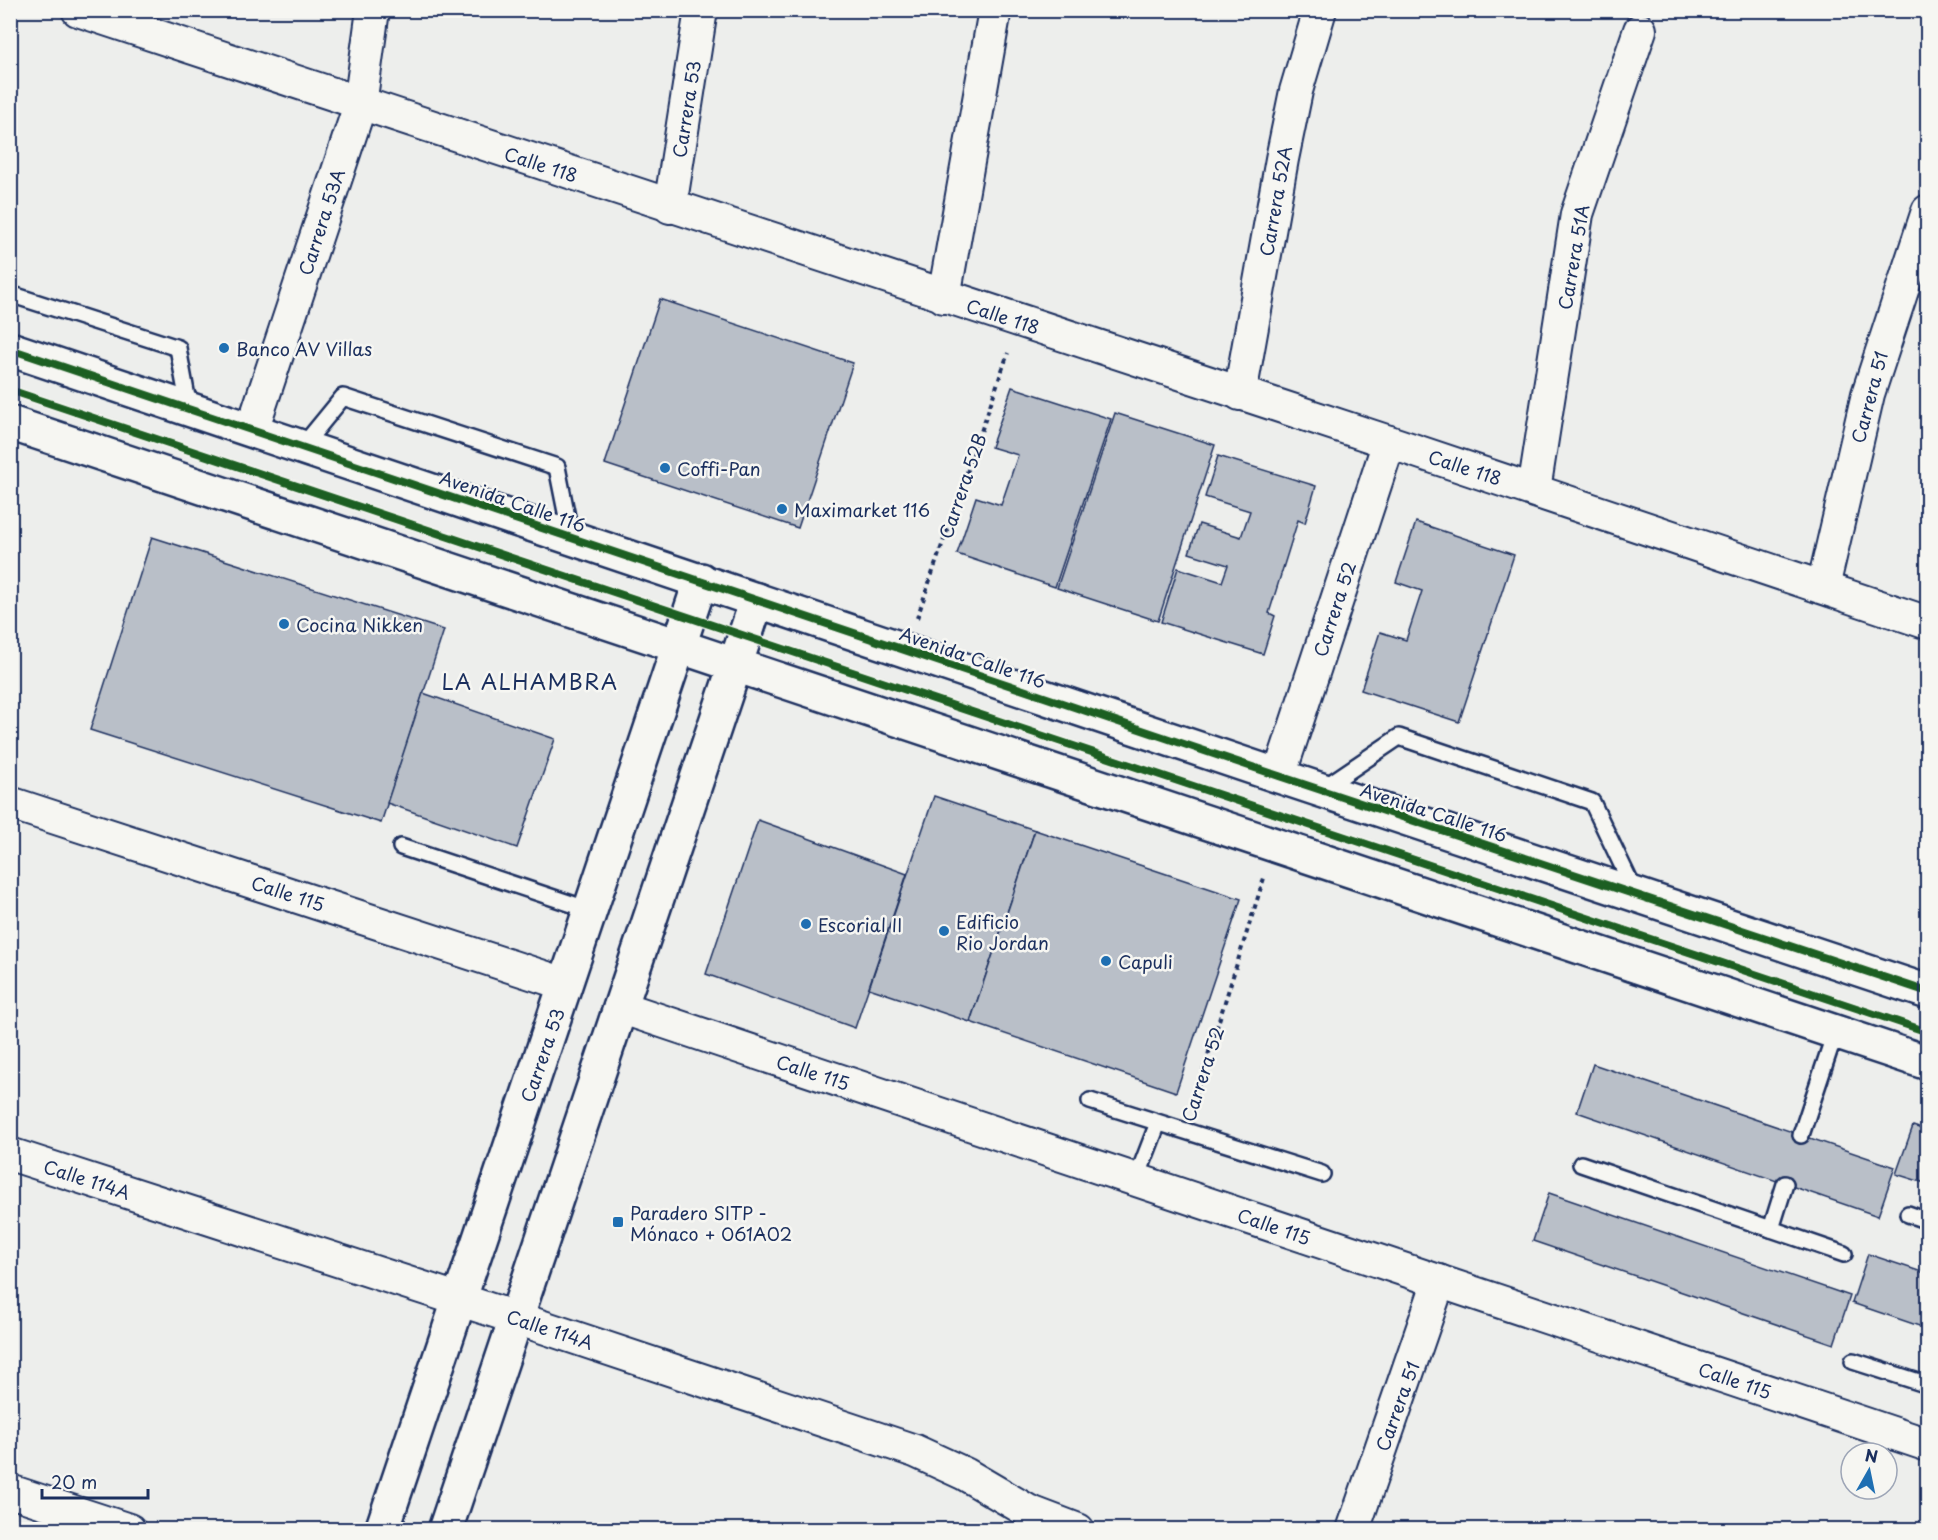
<svg xmlns="http://www.w3.org/2000/svg" width="1938" height="1540" font-family="'Playpen Sans',sans-serif">
  <rect width="100%" height="100%" fill="#edeeec"/>
  <filter id="ink" filterUnits="userSpaceOnUse"><feTurbulence type="fractalNoise" baseFrequency=".0167" numOctaves="2"/><feDisplacementMap in="SourceGraphic" scale="12" xChannelSelector="R" yChannelSelector="G"/><feConvolveMatrix kernelMatrix="1 2 1 2 8 2 1 2 1" color-interpolation-filters="sRGB"/></filter>
  <g filter="url(#ink)">
    <g fill="#b9bfc8" stroke="#1b2f5e" stroke-width="1.5">
      <polygon points="660,299 853,363 798,528 605,464"/>
      <polygon points="1012,387 1111,419 1055,587 957,554 976,497 1001,505 1018,455 991,447"/>
      <polygon points="1115,413 1215,445 1158,621 1057,588"/>
      <polygon points="1218,456 1316,486 1305,523 1298,520 1269,613 1275,616 1263,654 1161,622 1178,568 1222,582 1228,565 1189,553 1199,524 1241,537 1250,511 1205,497"/>
      <polygon points="1416,522 1514,555 1459,722 1361,690 1380,632 1406,640 1422,591 1396,582"/>
      <polygon points="152,537 444,630 381,823 90,730"/>
      <polygon points="423,693 555,739 517,848 387,803"/>
      <polygon points="934,796 1035,830 970,1022 869,988"/>
      <polygon points="758,820 907,874 855,1028 706,974"/>
      <polygon points="1035,830 1241,899 1176,1092 970,1022"/>
      <polygon points="1593,1064 1895,1167 1878,1216 1577,1112"/>
      <polygon points="1913,1126 1928,1131 1928,1184 1896,1174"/>
      <polygon points="1549,1193 1850,1296 1834,1344 1533,1241"/>
      <polygon points="1868,1254 1928,1274 1928,1329 1852,1303"/>
    </g>
    <g fill="none" stroke-linecap="round" stroke-linejoin="round">
      <defs>
        <g id="lane">
          <polyline points="10,294 178,348 189,408"/>
          <polyline points="302,447 343,397 557,467 571,537"/>
          <polyline points="1322,789 1399,737 1592,802 1635,892"/>
          <polyline points="401,847 590,910"/>
          <polyline points="1090,1101 1322,1174"/>
          <polyline points="1801,1135 1835,1033"/>
          <polyline points="1581,1164 1844,1254"/>
          <polyline points="1136,1180 1158,1123"/>
          <polyline points="1908,1214 1928,1221"/>
          <polyline points="1771,1229 1785,1184"/>
          <polyline points="1853,1361 1928,1385"/>
        </g>
        <g id="street">
          <polyline points="78,10 1389,442 1928,623"/>
          <polyline points="670,207 701,10"/>
          <polyline points="944,297 995,10"/>
          <polyline points="1240,394 1282,159 1296,91 1320,10"/>
          <polyline points="252,430 360,105 373,10"/>
          <polyline points="1534,490 1577,214 1640,30"/>
          <polyline points="1823,587 1868,394 1928,211"/>
          <polyline points="1279,776 1389,442"/>
          <polyline points="10,803 565,984"/>
          <polyline points="620,1007 1928,1445"/>
          <polyline points="10,1154 516,1318 915,1451 965,1474 1028,1511 1078,1530"/>
          <polyline points="10,1491 129,1530"/>
          <polyline points="1353,1530 1439,1281"/>
        </g>
        <g id="secondary">
          <polyline points="382,1530 701,580"/>
          <polyline points="445,1530 757,600"/>
        </g>
        <g id="primary">
          <polyline points="10,349 1279,776 1928,992"/>
          <polyline points="10,423 1928,1063"/>
        </g>
      </defs>
      <use href="#lane" stroke="#1b2f5e" stroke-width="20"/>
      <use href="#street" stroke="#1b2f5e" stroke-width="36"/>
      <use href="#secondary" stroke="#1b2f5e" stroke-width="38"/>
      <use href="#primary" stroke="#1b2f5e" stroke-width="38"/>
      <g stroke="#1b2f5e" stroke-width="4" stroke-dasharray="4.5 4.5" stroke-linecap="butt">
        <polyline points="917,618 1008,353"/>
        <polyline points="1192,1106 1264,878"/>
      </g>
      <use href="#lane" stroke="#f6f6f2" stroke-width="15"/>
      <use href="#street" stroke="#f6f6f2" stroke-width="32"/>
      <use href="#secondary" stroke="#f6f6f2" stroke-width="33"/>
      <use href="#primary" stroke="#f6f6f2" stroke-width="33"/>
      <defs>
        <g id="cycleway">
          <polyline points="10,349 1279,776 1928,992"/>
          <polyline points="10,390 1928,1032"/>
        </g>
      </defs>
      <use href="#cycleway" stroke="#f6f6f2" stroke-width="11"/>
      <use href="#cycleway" stroke="#1b5e20" stroke-width="8"/>
    </g>
  </g>
  <g fill="#1f6fb2" stroke="#f6f6f2" stroke-width="2">
    <circle cx="224" cy="348" r="6"/>
    <circle cx="665" cy="468" r="6"/>
    <circle cx="782" cy="509" r="6"/>
    <circle cx="284" cy="624" r="6"/>
    <circle cx="806" cy="924" r="6"/>
    <circle cx="944" cy="931" r="6"/>
    <circle cx="1106" cy="961" r="6"/>
    <rect x="612" y="1216" width="12" height="12" rx="3"/>
  </g>
  <g text-anchor="middle" dominant-baseline="central" stroke-width="5" stroke-linejoin="round" paint-order="stroke">
    <g font-size="18" fill="#1b2f5e" stroke="#f6f6f2">
      <text transform="translate(686 109) rotate(-81)">Carrera 53</text>
      <text transform="translate(541 164) rotate(18)">Calle 118</text>
      <text transform="translate(1275 201) rotate(-80)">Carrera 52A</text>
      <text transform="translate(321 222) rotate(-72)">Carrera 53A</text>
      <text transform="translate(1573 257) rotate(-80)">Carrera 51A</text>
      <text transform="translate(1003 316) rotate(18)">Calle 118</text>
      <text transform="translate(1869 397) rotate(-75)">Carrera 51</text>
      <text transform="translate(1465 467) rotate(18)">Calle 118</text>
      <text transform="translate(962 486) rotate(-71)">Carrera 52B</text>
      <text transform="translate(513 501) rotate(19)">Avenida Calle 116</text>
      <text transform="translate(1334 609) rotate(-72)">Carrera 52</text>
      <text transform="translate(973 657) rotate(19)">Avenida Calle 116</text>
      <text transform="translate(1434 812) rotate(18)">Avenida Calle 116</text>
      <text transform="translate(288 893) rotate(18)">Calle 115</text>
      <text transform="translate(542 1055) rotate(-71)">Carrera 53</text>
      <text transform="translate(813 1072) rotate(18)">Calle 115</text>
      <text transform="translate(1202 1074) rotate(-72)">Carrera 52</text>
      <text transform="translate(87 1179) rotate(18)">Calle 114A</text>
      <text transform="translate(1274 1226) rotate(19)">Calle 115</text>
      <text transform="translate(550 1329) rotate(18)">Calle 114A</text>
      <text transform="translate(1735 1380) rotate(19)">Calle 115</text>
      <text transform="translate(1397 1406) rotate(-70)">Carrera 51</text>
    </g>
    <g font-size="18" fill="#1b2f5e" stroke="#f6f6f2" text-anchor="start">
      <text x="236" y="348">Banco AV Villas</text>
      <text x="677" y="468">Coffi-Pan</text>
      <text x="794" y="509">Maximarket 116</text>
      <text x="296" y="624">Cocina Nikken</text>
      <text x="956" y="921">Edificio<tspan x="956" dy="21">Rio Jordan</tspan></text>
      <text x="818" y="924">Escorial II</text>
      <text x="1118" y="961">Capuli</text>
      <text x="630" y="1212">Paradero SITP -<tspan x="630" dy="21">Mónaco + 061A02</tspan></text>
    </g>
    <g font-size="21" letter-spacing="1.5" fill="#1b2f5e" stroke="#f6f6f2">
      <text x="530" y="681">LA ALHAMBRA</text>
    </g>
  </g>
  <rect width="1938" height="1540" fill="none" stroke="#f6f6f2" stroke-width="36"/>
  <rect x="18" y="18" width="1902" height="1504" fill="none" stroke="#1b2f5e" stroke-width="2" filter="url(#ink)"/>
  <g transform="translate(1869 1471) rotate(9)"><circle r="28" fill="#f6f6f2" stroke="#9ea6b7" stroke-width="1.5"/>
  <path d="M0-4.5L10 22L0 15L-10 22Z" fill="#1f6fb2"/>
  <text y="-9" font-size="16" font-weight="bold" text-anchor="middle" fill="#1b2f5e">N</text>
  </g>
  <path d="M42 1489v9h106v-9" fill="none" stroke="#1b2f5e" stroke-width="3"/>
  <text x="51" y="1489" font-size="18" fill="#1b2f5e" stroke="#f6f6f2" stroke-width="4.5" paint-order="stroke">20 m</text>
</svg>
